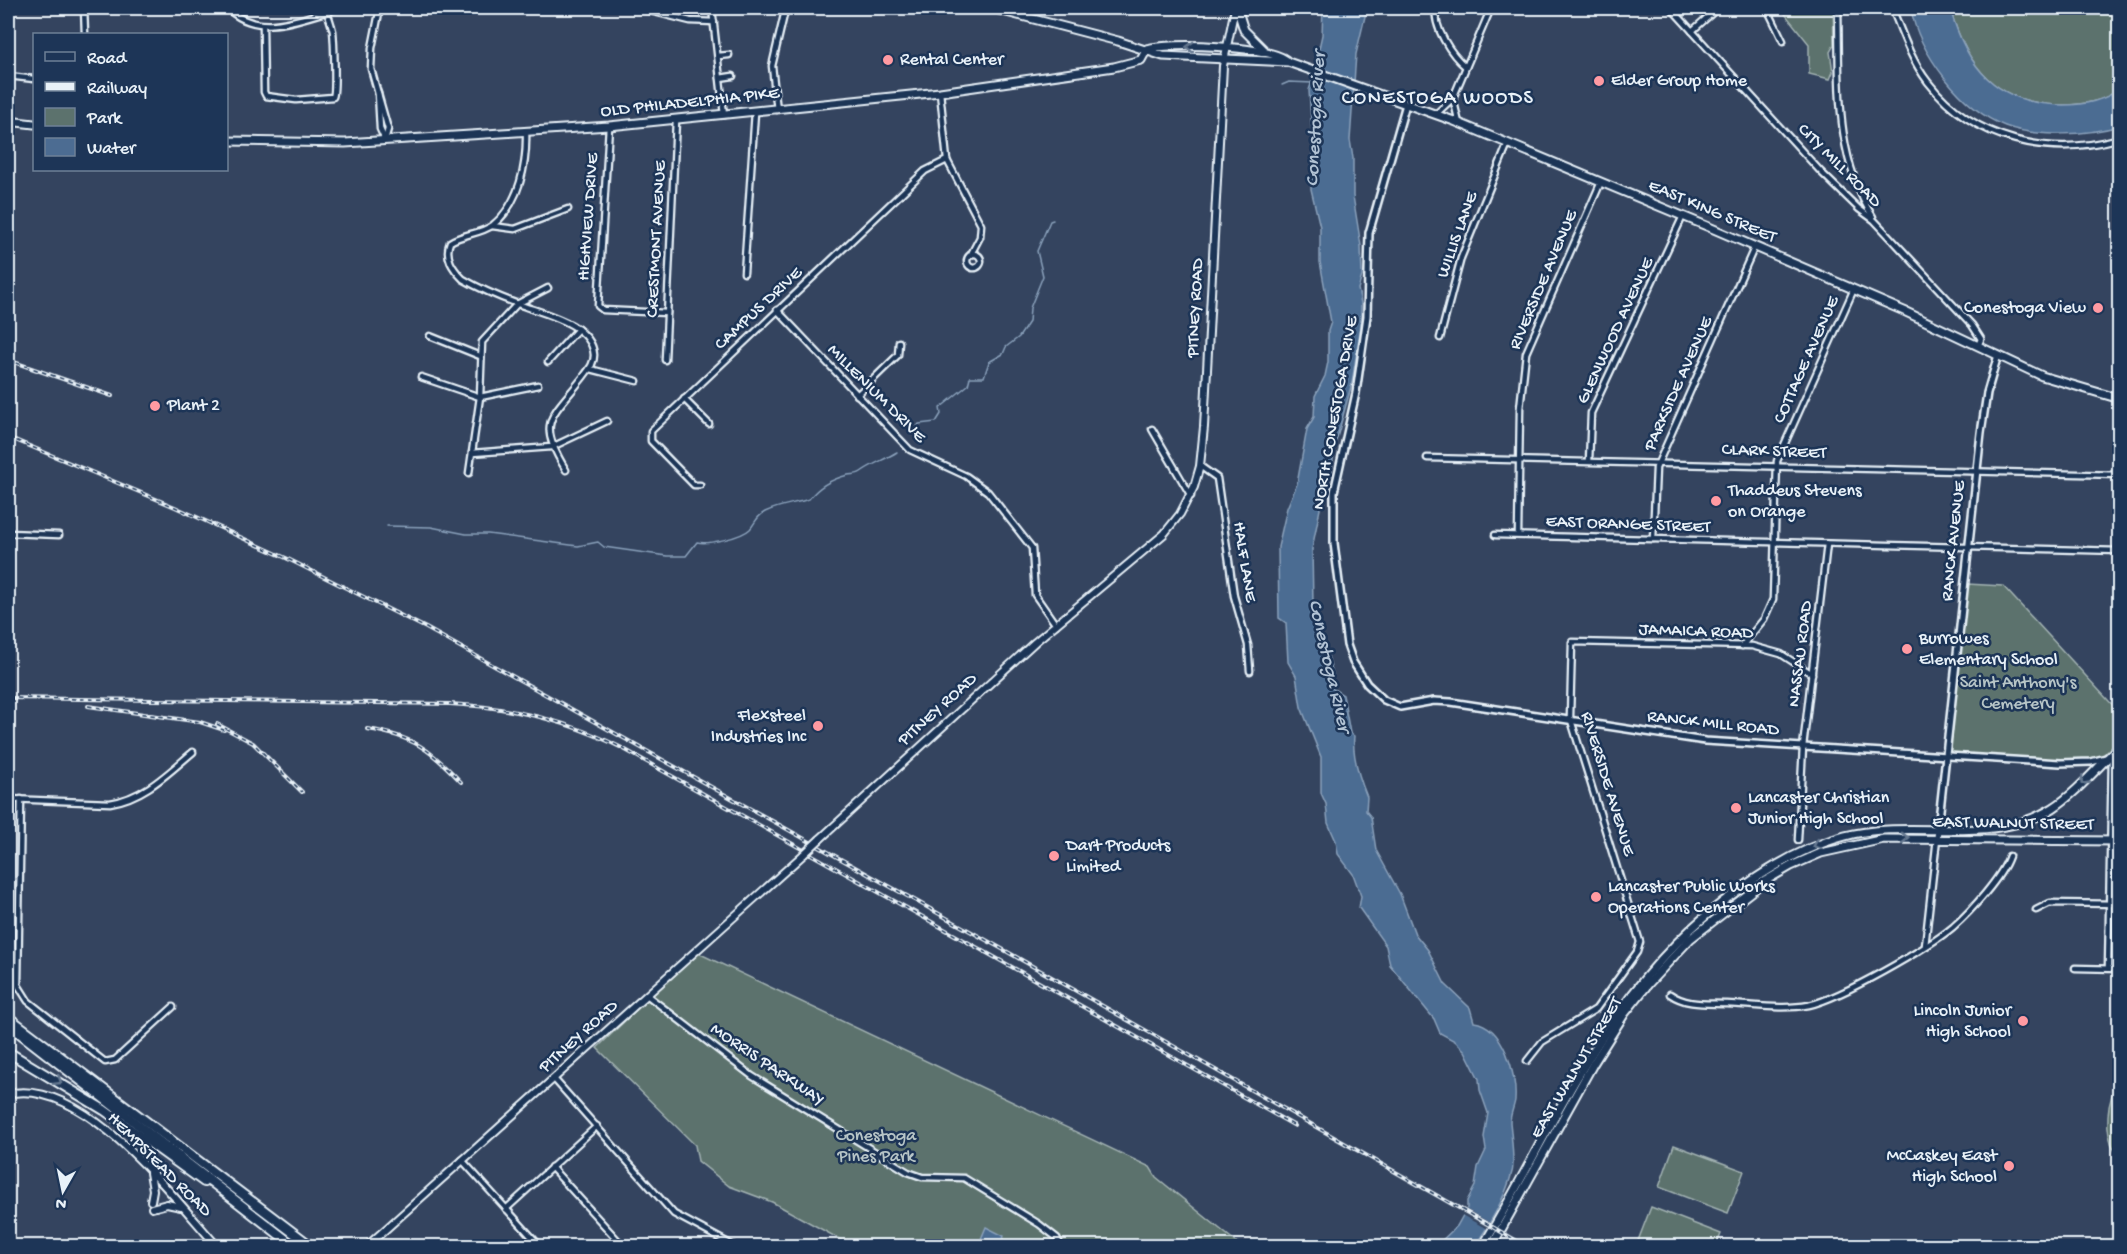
<svg xmlns="http://www.w3.org/2000/svg" width="2127" height="1254" font-family="'Gochi Hand',sans-serif">
  <rect width="100%" height="100%" fill="#34445f"/>
  <filter id="ink" filterUnits="userSpaceOnUse"><feTurbulence type="fractalNoise" baseFrequency=".0167" numOctaves="2"/><feDisplacementMap in="SourceGraphic" scale="12" xChannelSelector="R" yChannelSelector="G"/><feConvolveMatrix kernelMatrix="1 2 1 2 8 2 1 2 1" color-interpolation-filters="sRGB"/></filter>
  <g filter="url(#ink)">
    <g fill="#5c726d" stroke="#a2b2b2" stroke-width="1.5">
      <polygon points="1788,8 1833,8 1834,45 1830,52 1833,72 1830,79 1809,74 1809,44 1785,14"/>
      <path d="M 1950,8 L 2119,8 L 2119,89 C 2105,101 2082,105 2063,105 C 1996,105 1966,66 1950,8 Z"/>
      <polygon points="1967,584 2003,586 2119,712 2119,739 2102,756 2084,761 1948,752"/>
      <polygon points="696,952 1150,1167 1156,1177 1241,1246 852,1246 772,1202 729,1186 698,1161 695,1145 597,1048"/>
      <path d="M 2119,1080 L 2120,1151 L 2115,1151 C 2103,1131 2107,1100 2119,1080 Z"/>
      <polygon points="1674,1145 1744,1171 1728,1213 1659,1187"/>
      <polygon points="1651,1207 1721,1234 1716,1246 1636,1246"/>
    </g>
    <g fill="#4c6c92" stroke="#8aa1bb" stroke-width="1.5">
      <path d="M 1323,8 L 1367,8 L 1356,54 L 1350,140 L 1353,158 L 1353,196 L 1361,246 L 1362,276 L 1358,289 L 1361,303 L 1361,325 L 1352,383 L 1335,445 L 1331,475 L 1323,494 L 1312,549 L 1313,604 L 1310,619 L 1323,638 L 1333,674 L 1332,688 L 1343,695 L 1350,733 L 1354,736 C 1352,755 1360,780 1367,797 L 1366,811 L 1371,817 L 1376,850 L 1400,894 L 1415,934 L 1428,950 L 1445,984 L 1470,1008 L 1474,1022 C 1504,1026 1517,1075 1515,1100 C 1514,1107 1510,1115 1510,1122 C 1511,1133 1515,1164 1512,1172 C 1506,1196 1489,1226 1475,1246 L 1436,1246 L 1457,1226 L 1467,1208 L 1467,1201 L 1475,1186 L 1478,1167 L 1486,1150 L 1484,1137 L 1488,1113 L 1480,1090 L 1479,1079 L 1465,1051 L 1455,1041 L 1440,1033 L 1434,1019 L 1390,965 L 1386,946 L 1359,908 L 1361,896 L 1353,874 L 1338,854 L 1336,841 L 1328,823 L 1326,804 L 1321,793 L 1321,757 L 1301,707 L 1296,676 L 1288,662 L 1286,623 L 1279,618 L 1278,547 L 1287,508 L 1297,484 L 1307,429 L 1314,417 L 1315,396 L 1325,376 L 1328,362 L 1328,331 L 1331,322 L 1320,262 L 1320,227 L 1311,189 L 1313,151 L 1309,90 L 1318,63 L 1317,57 L 1322,35 Z"/>
      <path d="M 1911,8 L 1950,8 C 1966,66 1996,105 2063,105 C 2082,105 2104,101 2119,89 L 2119,126 C 2088,135 2037,138 2005,126 C 1963,110 1917,52 1911,8 Z"/>
      <polygon points="986,1227 1004,1236 1000,1246 981,1239"/>
    </g>
    <polygon fill="#34445f" points="1464,1208 1492,1224 1489,1230 1460,1214"/>
    <g fill="none" stroke-linecap="round" stroke-linejoin="round">
      <g stroke="#8aa1bb" stroke-width="1.5">
        <polyline points="1282,85 1289,82 1313,83"/>
        <polyline points="913,433 919,424 936,422 941,414 940,408 968,385 970,377 984,377 989,362 1003,354 1006,347 1019,337 1029,322 1030,308 1043,276 1037,251 1050,221 1053,220"/>
        <path d="M 387,526 L 431,527 L 466,534 L 488,534 L 578,546 L 598,542 L 604,547 L 667,556 L 686,556 L 697,542 C 708,545 742,537 750,529 C 756,522 756,517 765,512 C 779,505 794,504 809,499 C 818,487 832,479 848,475 C 852,474 857,475 861,472 C 872,464 884,460 897,452"/>
      </g>
      <defs>
        <g id="minor">
          <polyline points="84,8 85,34"/>
          <path d="M 227,8 C 260,40 302,17 340,8"/>
          <polyline points="380,8 372,48 371,69 388,129 385,140"/>
          <polyline points="638,8 690,21 714,22"/>
          <polyline points="712,8 724,115"/>
          <path d="M 1436,8 C 1433,27 1451,55 1466,67"/>
          <polyline points="1671,8 1821,172 1859,209 1874,220 1972,325 1981,339 1978,346"/>
          <polyline points="1767,8 1783,41"/>
          <path d="M 1838,8 C 1840,79 1833,154 1873,217"/>
          <path d="M 1892,8 C 1902,33 1911,60 1928,82 C 1974,141 2050,158 2120,138"/>
          <path d="M 263,26 L 264,92 L 266,96 L 296,100 L 333,97 C 336,92 334,40 333,31 C 331,23 328,15 326,8"/>
          <polyline points="1692,31 1718,8"/>
          <polyline points="718,56 729,55"/>
          <polyline points="8,76 34,79"/>
          <polyline points="720,78 733,76"/>
          <polyline points="378,93 380,129 385,140"/>
          <polyline points="1453,98 1459,123"/>
          <polyline points="777,110 772,66 784,15"/>
          <polyline points="1436,114 1453,98 1491,8"/>
          <polyline points="609,126 598,306 603,310 667,313"/>
          <path d="M 526,132 C 527,164 520,203 493,225 C 481,234 462,234 450,242 C 444,257 453,269 463,279 C 480,289 499,297 518,304 C 541,313 592,323 594,355 C 594,364 589,369 584,376 C 552,417 535,420 566,470"/>
          <polyline points="947,160 981,225 980,237 970,256"/>
          <polyline points="492,226 515,229 568,209"/>
          <circle cx="974" cy="261" r="7"/>
          <polyline points="744,273 755,112"/>
          <polyline points="777,310 910,450 966,476 988,492 1032,548 1035,595 1056,625"/>
          <polyline points="430,336 480,356"/>
          <polyline points="1440,338 1461,258 1508,143"/>
          <polyline points="665,360 676,120"/>
          <polyline points="548,362 578,329"/>
          <polyline points="590,369 637,381"/>
          <polyline points="421,377 480,397 538,385"/>
          <polyline points="857,395 898,355 899,342"/>
          <polyline points="684,399 709,424"/>
          <polyline points="1152,429 1191,496"/>
          <polyline points="472,453 552,447 607,421"/>
          <polyline points="1427,458 2120,475"/>
          <polyline points="1589,461 1591,413 1683,216"/>
          <polyline points="1200,466 1217,478 1234,596 1248,645 1250,671"/>
          <polyline points="469,473 480,397 482,342 517,304 548,288"/>
          <polyline points="700,485 694,485 651,441 651,431 925,171 947,160 940,92"/>
          <polyline points="8,533 59,535"/>
          <polyline points="1495,535 2120,551"/>
          <polyline points="1518,535 1520,408 1526,353 1601,182"/>
          <polyline points="1653,539 1656,468 1755,246"/>
          <polyline points="1742,646 1764,619 1773,599 1777,461 1854,289"/>
          <path d="M 8,799 L 110,803 C 144,798 168,773 193,752"/>
          <polyline points="21,799 18,985 28,1001 105,1062 115,1060 173,1007"/>
          <polyline points="1798,840 1803,747 1827,544"/>
          <polyline points="2036,910 2050,903 2120,904"/>
          <polyline points="1925,946 1937,838"/>
          <polyline points="2075,968 2120,969"/>
          <polyline points="2108,968 2112,755"/>
          <path d="M 1670,994 C 1687,1006 1708,1003 1727,1004 C 1754,1005 1783,1010 1809,1005 C 1841,998 1928,948 1953,927 C 1971,911 2002,877 2009,856"/>
          <polyline points="648,996 752,1076 908,1172 922,1177 964,1178 1039,1224 1057,1238 1061,1246"/>
          <polyline points="1527,1061 1542,1042 1596,1009 1637,952 1640,942 1570,717 1572,642 1752,646 1781,654 1812,674"/>
          <polyline points="555,1080 674,1214 734,1246"/>
          <polyline points="462,1160 540,1246"/>
          <polyline points="551,1167 623,1246"/>
          <polyline points="506,1209 597,1126"/>
        </g>
        <g id="tertiary">
          <polyline points="1406,104 1369,233 1367,316 1356,393 1334,492 1334,543 1347,645 1353,662 1367,684 1384,700 1400,707 1434,701 1451,702 1705,741 2060,763 2091,762 2106,758"/>
          <polyline points="1937,838 1981,433 1987,393 1998,355"/>
        </g>
        <g id="secondary">
          <polyline points="820,839 1035,642 1164,534 1180,514 1194,487 1200,466 1204,427 1223,66 1235,8"/>
          <path d="M 8,1094 C 83,1076 172,1196 217,1246"/>
          <polyline points="150,1173 153,1190 151,1201"/>
          <polyline points="152,1208 167,1204 181,1207"/>
          <polyline points="367,1246 804,854"/>
        </g>
        <g id="primary">
          <polyline points="991,8 1118,41 1163,56 1288,62 1454,121 1709,227 1904,311 2042,376 2120,399"/>
          <polyline points="1237,8 1244,30 1263,49"/>
          <path d="M 1147,49 C 1171,42 1266,46 1286,60"/>
          <polyline points="8,121 34,124"/>
          <polyline points="226,141 345,143 609,126 940,92 1114,67 1141,60 1147,49"/>
          <path d="M 1483,1246 C 1561,1115 1610,981 1740,889 C 1772,866 1807,846 1845,836 C 1913,818 1991,847 2053,808 C 2079,791 2098,766 2120,746"/>
          <polyline points="1492,1246 1593,1064 1625,1013 1649,983 1690,939 1765,881 1791,866 1821,853 1884,839 2120,841"/>
        </g>
        <g id="motorway">
          <polyline points="8,1017 311,1246"/>
          <polyline points="8,1024 294,1246"/>
          <polyline points="8,1052 104,1110 204,1182"/>
        </g>
      </defs>
      <use href="#minor" stroke="#e8f1f8" stroke-width="9"/>
      <use href="#tertiary" stroke="#e8f1f8" stroke-width="10"/>
      <use href="#secondary" stroke="#e8f1f8" stroke-width="10"/>
      <use href="#primary" stroke="#e8f1f8" stroke-width="11"/>
      <use href="#motorway" stroke="#e8f1f8" stroke-width="12"/>
      <use href="#minor" stroke="#1d3557" stroke-width="4.5"/>
      <use href="#tertiary" stroke="#1d3557" stroke-width="5"/>
      <use href="#secondary" stroke="#1d3557" stroke-width="6"/>
      <use href="#primary" stroke="#1d3557" stroke-width="7"/>
      <use href="#motorway" stroke="#1d3557" stroke-width="8"/>
      <defs>
        <g id="rail">
          <polyline points="8,360 112,396"/>
          <polyline points="8,437 175,507 286,558 426,628 1004,950 1526,1246"/>
          <path d="M 8,698 L 450,704 C 511,707 568,720 622,748 L 1295,1126"/>
          <polyline points="88,706 200,722 224,730"/>
          <polyline points="217,724 253,743 302,792"/>
          <path d="M 367,729 C 413,736 430,749 461,782"/>
        </g>
      </defs>
      <use href="#rail" stroke="#e8f1f8" stroke-width="4"/>
      <use href="#rail" stroke="#1d3557" stroke-width="1.5" stroke-dasharray="4.5" stroke-linecap="butt"/>
      <defs>
        <polyline id="secondary-bridge" points="804,854 820,839"/>
      </defs>
      <use href="#secondary-bridge" stroke="#e8f1f8" stroke-width="10" stroke-linecap="butt"/>
      <use href="#secondary-bridge" stroke="#1d3557" stroke-width="6"/>
    </g>
    <defs><path id="oneway-chevron" d="M-2-3.5L2.5 0L-2 3.5" fill="none" stroke-width="1.6" stroke-linecap="round" stroke-linejoin="round" transform="scale(1.5)"/></defs>
    <g stroke="#64778f">
      <use href="#oneway-chevron" transform="translate(1190 47) rotate(-178)"/>
      <use href="#oneway-chevron" transform="translate(2084 781) rotate(134)"/>
      <use href="#oneway-chevron" transform="translate(1905 838) rotate(-1)"/>
      <use href="#oneway-chevron" transform="translate(1817 845) rotate(158)"/>
      <use href="#oneway-chevron" transform="translate(58 1081) rotate(32)"/>
    </g>
  </g>
  <g fill="#ff9aa2" stroke="#1d3557" stroke-width="2">
    <circle cx="888" cy="60" r="6"/>
    <circle cx="1599" cy="81" r="6"/>
    <circle cx="2098" cy="308" r="6"/>
    <circle cx="155" cy="406" r="6"/>
    <circle cx="1716" cy="501" r="6"/>
    <circle cx="1907" cy="649" r="6"/>
    <circle cx="818" cy="726" r="6"/>
    <circle cx="1736" cy="808" r="6"/>
    <circle cx="1054" cy="856" r="6"/>
    <circle cx="1596" cy="897" r="6"/>
    <circle cx="2023" cy="1021" r="6"/>
    <circle cx="2009" cy="1166" r="6"/>
  </g>
  <g text-anchor="middle" dominant-baseline="central" stroke-width="5" stroke-linejoin="round" paint-order="stroke">
    <g font-size="18" fill="#e8f1f8" stroke="#1d3557" text-anchor="start">
      <text x="900" y="60">Rental Center</text>
      <text x="1611" y="81">Elder Group Home</text>
      <text x="2086" y="308" text-anchor="end">Conestoga View</text>
      <text x="167" y="406">Plant 2</text>
      <text x="1728" y="491">Thaddeus Stevens<tspan x="1728" dy="21">on Orange</tspan></text>
      <text x="1919" y="639">Burrowes<tspan x="1919" dy="21">Elementary School</tspan></text>
      <text x="806" y="716" text-anchor="end">Flexsteel<tspan x="806" dy="21">Industries Inc</tspan></text>
      <text x="1748" y="798">Lancaster Christian<tspan x="1748" dy="21">Junior High School</tspan></text>
      <text x="1066" y="846">Dart Products<tspan x="1066" dy="21">Limited</tspan></text>
      <text x="1608" y="887">Lancaster Public Works<tspan x="1608" dy="21">Operations Center</tspan></text>
      <text x="2011" y="1011" text-anchor="end">Lincoln Junior<tspan x="2011" dy="21">High School</tspan></text>
      <text x="1997" y="1156" text-anchor="end">McCaskey East<tspan x="1997" dy="21">High School</tspan></text>
    </g>
    <g font-size="18" fill="#e8f1f8" stroke="#1d3557">
      <text transform="translate(690 103) rotate(-6)">OLD PHILADELPHIA PIKE</text>
      <text transform="translate(1839 166) rotate(45)">CITY MILL ROAD</text>
      <text transform="translate(1712 212) rotate(23)">EAST KING STREET</text>
      <text transform="translate(589 217) rotate(-86)">HIGHVIEW DRIVE</text>
      <text transform="translate(1458 235) rotate(-70)">WILLIS LANE</text>
      <text transform="translate(657 239) rotate(-87)">CRESTMONT AVENUE</text>
      <text transform="translate(1544 280) rotate(-67)">RIVERSIDE AVENUE</text>
      <text transform="translate(1196 308) rotate(-87)">PITNEY ROAD</text>
      <text transform="translate(759 309) rotate(-43)">CAMPUS DRIVE</text>
      <text transform="translate(1616 331) rotate(-65)">GLENWOOD AVENUE</text>
      <text transform="translate(1807 360) rotate(-66)">COTTAGE AVENUE</text>
      <text transform="translate(1679 384) rotate(-66)">PARKSIDE AVENUE</text>
      <text transform="translate(876 394) rotate(45)">MILLENIUM DRIVE</text>
      <text transform="translate(1336 413) rotate(-80)">NORTH CONESTOGA DRIVE</text>
      <text transform="translate(1774 452) rotate(2)">CLARK STREET</text>
      <text transform="translate(1628 525) rotate(2)">EAST ORANGE STREET</text>
      <text transform="translate(1954 541) rotate(-84)">RANCK AVENUE</text>
      <text transform="translate(1244 562) rotate(81)">HALF LANE</text>
      <text transform="translate(1696 632) rotate(2)">JAMAICA ROAD</text>
      <text transform="translate(1801 654) rotate(-83)">NASSAU ROAD</text>
      <text transform="translate(938 710) rotate(-42)">PITNEY ROAD</text>
      <text transform="translate(1713 724) rotate(6)">RANCK MILL ROAD</text>
      <text transform="translate(1607 784) rotate(73)">RIVERSIDE AVENUE</text>
      <text transform="translate(2013 824) rotate(1)">EAST WALNUT STREET</text>
      <text transform="translate(579 1037) rotate(-42)">PITNEY ROAD</text>
      <text transform="translate(767 1065) rotate(34)">MORRIS PARKWAY</text>
      <text transform="translate(1577 1068) rotate(-59)">EAST WALNUT STREET</text>
      <text transform="translate(159 1165) rotate(45)">HEMPSTEAD ROAD</text>
    </g>
    <g font-size="18" fill="#b7c5c7" stroke="#1d3557">
      <text x="2018" y="683">Saint Anthony's<tspan x="2018" dy="21">Cemetery</tspan></text>
      <text x="876" y="1136">Conestoga<tspan x="876" dy="21">Pines Park</tspan></text>
    </g>
    <g font-size="20" letter-spacing="1.5" fill="#e8f1f8" stroke="#1d3557">
      <text x="1438" y="99">CONESTOGA WOODS</text>
    </g>
    <g font-size="20" font-style="italic" fill="#b1c2d4" stroke="#1d3557">
      <text transform="translate(1317 119) rotate(-87)">Conestoga River</text>
      <text transform="translate(1328 666) rotate(77)">Conestoga River</text>
    </g>
  </g>
  <rect width="2127" height="1254" fill="none" stroke="#1d3557" stroke-width="30"/>
  <rect x="15" y="15" width="2097" height="1224" fill="none" stroke="#e8f1f8" stroke-width="2" filter="url(#ink)"/>
  <rect x="33" y="33" width="195" height="138" fill="#1d3557" stroke="#6e8097" stroke-width="1.5"/>
  <rect x="45" y="52" width="30" height="9" fill="#1d3557" stroke="#6e8097" stroke-width="1.5"/>
  <text x="87" y="63" font-size="18" fill="#e8f1f8">Road</text>
  <rect x="45" y="82" width="30" height="9" fill="#e8f1f8" stroke="#6e8097" stroke-width="1.5"/>
  <text x="87" y="93" font-size="18" fill="#e8f1f8">Railway</text>
  <rect x="45" y="108" width="30" height="18" fill="#5c726d" stroke="#6e8097" stroke-width="1.5"/>
  <text x="87" y="123" font-size="18" fill="#e8f1f8">Park</text>
  <rect x="45" y="138" width="30" height="18" fill="#4c6c92" stroke="#6e8097" stroke-width="1.5"/>
  <text x="87" y="153" font-size="18" fill="#e8f1f8">Water</text>
  <g transform="translate(63 1191) rotate(189)" stroke="#1d3557" stroke-width="4.5" paint-order="stroke">
  <path d="M0-4.5L10 22L0 15L-10 22Z" fill="#e8f1f8"/>
  <text y="-9" font-size="16" font-weight="bold" text-anchor="middle" fill="#e8f1f8">N</text>
  </g>
</svg>
